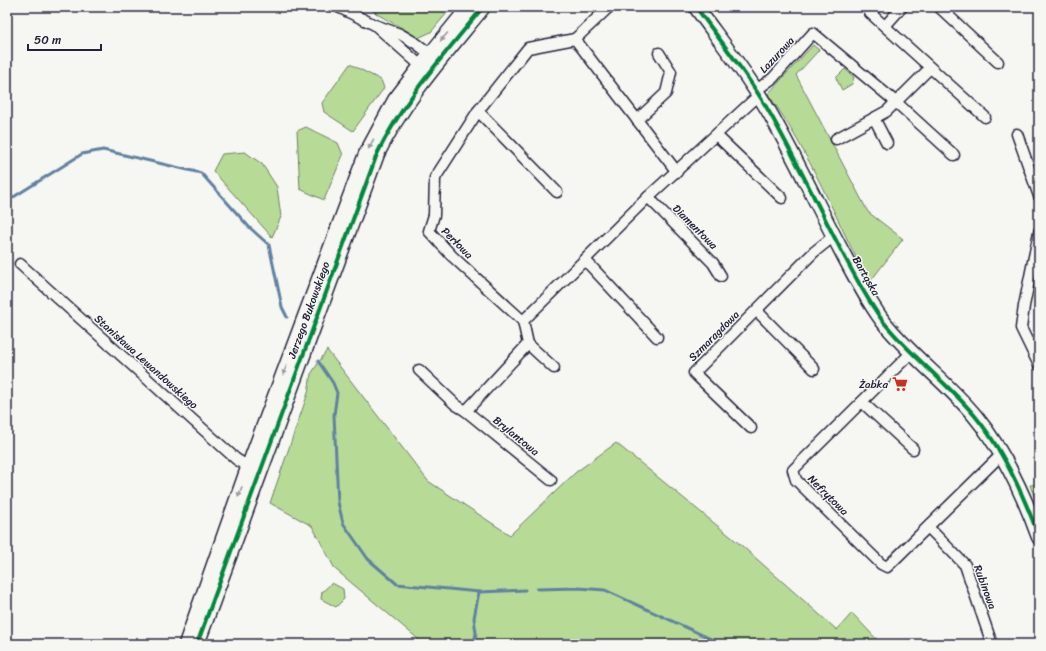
<svg xmlns="http://www.w3.org/2000/svg" width="1046" height="651" font-family="Sriracha,sans-serif">
  <rect width="100%" height="100%" fill="#f6f6f2"/>
  <filter id="ink" filterUnits="userSpaceOnUse"><feTurbulence type="fractalNoise" baseFrequency=".025" numOctaves="2"/><feDisplacementMap in="SourceGraphic" scale="8" xChannelSelector="R" yChannelSelector="G"/><feConvolveMatrix kernelMatrix="1 2 1 2 8 2 1 2 1" color-interpolation-filters="sRGB"/></filter>
  <g filter="url(#ink)">
    <g fill="#b7db96" stroke="#6c7e68">
      <path d="M 368,7 L 452,7 L 431,32 L 418,38 C 402,26 383,20 368,7 Z"/>
      <path d="M 813,45 L 819,50 L 796,75 L 868,212 L 903,239 L 869,283 C 836,220 810,152 768,94 Z"/>
      <polygon points="350,64 381,80 384,88 353,131 324,112 322,103"/>
      <polygon points="845,69 854,77 852,84 842,90 836,78"/>
      <polygon points="306,127 338,143 343,155 324,200 300,189 297,131"/>
      <polygon points="245,152 262,164 277,187 281,217 272,237 213,171 222,154"/>
      <polygon points="327,350 428,481 510,535 576,472 616,443 741,545 837,630 852,613 881,644 424,644 335,569 312,526 270,503 308,393 311,374"/>
      <polygon points="1039,484 1039,510 1030,485"/>
      <polygon points="332,583 343,589 344,599 336,607 321,599 322,592"/>
    </g>
    <g fill="none" stroke-linecap="round" stroke-linejoin="round">
      <g stroke="#6081a2" stroke-width="3">
        <polyline points="7,197 12,198 82,154 103,150 201,173 249,227 269,245 282,307 287,317"/>
        <polyline points="318,361 333,383 337,393 334,415 338,502 343,523 368,559 397,584 479,592 525,590"/>
        <polyline points="537,589 578,588 605,590 722,644"/>
        <polyline points="474,644 476,633 474,618 479,592"/>
      </g>
      <defs>
        <g id="street">
          <polyline points="338,7 375,25 400,34 417,44 430,54 434,67 421,66 375,25"/>
          <polyline points="875,7 870,13 985,117"/>
          <polyline points="939,7 998,62"/>
          <polyline points="885,26 902,7"/>
          <polyline points="575,39 609,7"/>
          <polyline points="755,91 773,78 813,33 897,103 954,155"/>
          <polyline points="478,111 557,192"/>
          <polyline points="874,118 887,143"/>
          <polyline points="637,120 666,93 671,72 659,53"/>
          <polyline points="1017,134 1039,196"/>
          <polyline points="716,135 782,198"/>
          <polyline points="836,139 887,111 930,68"/>
          <polyline points="648,197 713,263 721,276"/>
          <polyline points="1039,232 1024,306 1021,328 1039,365"/>
          <polyline points="586,261 657,337"/>
          <polyline points="20,264 236,459 253,470"/>
          <polyline points="757,311 814,369"/>
          <polyline points="523,321 648,197 758,96"/>
          <polyline points="911,353 793,470 796,480 881,564 887,567 1001,455"/>
          <polyline points="554,368 528,344 523,321 452,256 429,231 434,215 435,178 478,111 528,48 575,39 677,172"/>
          <polyline points="419,370 456,405 466,411 551,480"/>
          <polyline points="862,402 913,449"/>
          <polyline points="466,411 528,344"/>
          <polyline points="751,428 694,373 814,252 834,236"/>
          <polyline points="928,527 965,565 992,644"/>
        </g>
        <g id="secondary">
          <path d="M 696,7 C 724,46 755,84 777,126 C 799,166 819,208 840,248 C 853,273 866,298 882,320 C 909,355 947,382 975,416 C 1004,451 1024,496 1039,537"/>
          <polyline points="186,644 248,468 366,154 395,100 421,66 469,7"/>
          <path d="M 197,644 L 377,154 C 404,99 445,54 483,7"/>
        </g>
      </defs>
      <use href="#street" stroke="#22223b" stroke-width="13"/>
      <use href="#secondary" stroke="#22223b" stroke-width="17"/>
      <use href="#street" stroke="#f6f6f2" stroke-width="10"/>
      <use href="#secondary" stroke="#f6f6f2" stroke-width="14"/>
      <defs>
        <g id="cycleway">
          <path d="M 696,7 C 724,46 755,84 777,126 C 799,166 819,208 840,248 C 853,273 866,298 882,320 C 909,355 947,382 975,416 C 1004,451 1024,496 1039,537"/>
          <path d="M 197,644 L 377,154 C 404,99 445,54 483,7"/>
        </g>
      </defs>
      <use href="#cycleway" stroke="#f6f6f2" stroke-width="6"/>
      <use href="#cycleway" stroke="#00873e" stroke-width="4"/>
    </g>
    <defs><path id="oneway-solid" d="M-6-.8H1V-3.2L6.5 0L1 3.2V.8H-6Z"/></defs>
    <g fill="#9797a0">
      <use href="#oneway-solid" transform="translate(444 37) rotate(130)"/>
      <use href="#oneway-solid" transform="translate(371 144) rotate(118)"/>
      <use href="#oneway-solid" transform="translate(285 370) rotate(110)"/>
      <use href="#oneway-solid" transform="translate(240 492) rotate(110)"/>
    </g>
  </g>
  <defs>
    <symbol id="supermarket-bare" viewBox="-9 -9 18 18"><path d="M-6-5.5h2.5l.6 2H6L4.5 2H-2.5L-4.4-4H-6ZM-1.5 3.2a1.3 1.3 0 1 0 .1 0ZM3 3.2a1.3 1.3 0 1 0 .1 0Z" fill="#c8321e" stroke="#f6f6f2" stroke-width="2.5" paint-order="stroke"/></symbol>
  </defs>
  <g fill-rule="evenodd">
    <use href="#supermarket-bare" x="889" y="373" width="22" height="22"/>
  </g>
  <g text-anchor="middle" dominant-baseline="central" stroke-width="3" stroke-linejoin="round" paint-order="stroke">
    <g font-size="11" fill="#22223b" stroke="#f6f6f2">
      <text transform="translate(777 55) rotate(-47)">Lazurowa</text>
      <text transform="translate(695 227) rotate(45)">Diamentowa</text>
      <text transform="translate(457 243) rotate(45)">Perłowa</text>
      <text transform="translate(866 276) rotate(60)">Bartąska</text>
      <text transform="translate(309 310) rotate(-70)">Jerzego Bukowskiego</text>
      <text transform="translate(714 336) rotate(-45)">Szmaragdowa</text>
      <text transform="translate(146 362) rotate(42)">Stanisława Lewandowskiego</text>
      <text transform="translate(516 436) rotate(39)">Brylantowa</text>
      <text transform="translate(828 495) rotate(45)">Nefrytowa</text>
      <text transform="translate(985 587) rotate(70)">Rubinowa</text>
    </g>
    <g font-size="11" fill="#22223b" stroke="#f6f6f2" text-anchor="end">
      <text x="888" y="384">Żabka</text>
    </g>
  </g>
  <rect width="1046" height="651" fill="none" stroke="#f6f6f2" stroke-width="24"/>
  <rect x="12" y="12" width="1022" height="627" fill="none" stroke="#22223b" stroke-width="1.5" filter="url(#ink)"/>
  <path d="M28 44v6h73v-6" fill="none" stroke="#22223b" stroke-width="2"/>
  <text x="34" y="44" font-size="12" fill="#22223b" stroke="#f6f6f2" stroke-width="3" paint-order="stroke">50 m</text>
</svg>
